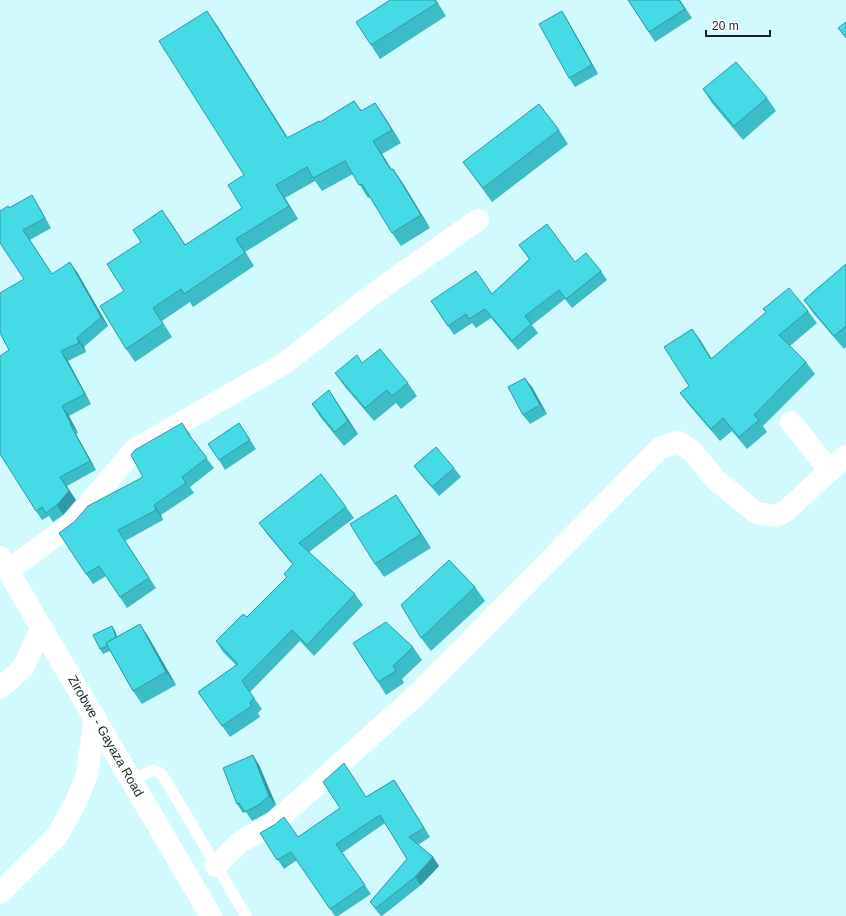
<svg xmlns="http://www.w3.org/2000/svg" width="846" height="916" font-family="Helvetica,sans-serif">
  <rect width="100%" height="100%" fill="#d0fafe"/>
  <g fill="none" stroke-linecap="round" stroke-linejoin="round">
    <polyline stroke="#fff" stroke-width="11" points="132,780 154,770 162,774 246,916"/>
    <g stroke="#fff" stroke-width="22">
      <polyline points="825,475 846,456"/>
      <polyline points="8,570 72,524 134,450 285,363 373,294 478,220"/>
      <polyline points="0,688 23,668 42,628"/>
      <polyline points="216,866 240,842 274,823 420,692 660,448 678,442 692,451 715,479 756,513 776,516 787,510 825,475 826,466 791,422"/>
      <polyline points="0,893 57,836 76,802 87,774 95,717"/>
    </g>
    <polyline stroke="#fff" stroke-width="22" points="0,557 211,916"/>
  </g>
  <g fill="#3bbcc6">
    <polygon points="436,0 446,16 380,59 371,45"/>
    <polygon points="628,0 680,0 692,18 655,42"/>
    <polygon points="568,21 598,74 575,87 569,78"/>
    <polygon points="216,24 288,138 320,122 354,101 362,111 375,103 384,116 401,143 382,154 392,170 393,169 402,182 430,228 401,246 392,233 370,197 368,198 353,174 322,191 315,181 285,198 298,219 245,252 254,266 193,307 190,302 162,321 172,337 135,362 126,349 124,291 141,242 171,223 185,245 242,208 244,175"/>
    <polygon points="703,89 767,98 776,111 743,140 712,103"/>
    <polygon points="559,130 568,144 492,202 463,162"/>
    <polygon points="32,195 38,205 51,228 30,240 52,274 77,272 108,326 84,347 86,352 68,361 91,404 69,416 78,433 76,434 96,470 67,486 76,500 63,515 53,522 49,516 42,520 36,511 9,350 24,279 9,208"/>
    <polygon points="519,245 575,262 601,271 607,280 572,308 565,299 532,325 538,333 518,350 491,318 476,328 472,323 454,335 431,301 492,294 529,259"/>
    <polygon points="846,264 846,347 844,349 814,314 804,300"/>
    <polygon points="808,311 817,323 790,346 806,362 815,374 763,426 767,432 747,449 732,431 720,441 689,405 680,393 689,386 692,329 711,358"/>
    <polygon points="362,363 408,383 417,396 401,409 396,403 374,421 345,387 335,373"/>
    <polygon points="532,387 547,414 530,424 523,415"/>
    <polygon points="329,390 358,434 344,446 321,418 312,404"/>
    <polygon points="239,423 256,449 225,470 219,460"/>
    <polygon points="189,433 194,442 214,468 190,487 194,493 161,515 163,520 125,541 156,588 127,608 106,576 93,584 86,574"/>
    <polygon points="414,466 454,468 461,477 439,496 421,475"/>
    <polygon points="396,495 431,548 384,577 375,564"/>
    <polygon points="346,507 354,518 309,552 355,594 363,605 314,656 300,641 250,692 262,709 258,713 260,717 230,737 198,692 236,665 223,652 216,641 247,617 287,578 284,574 293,565 267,534 259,523"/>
    <polygon points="475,587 485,601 431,651 421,638"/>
    <polygon points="140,624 149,638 176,685 142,704 133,691 110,651 103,654 100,649 112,626 115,631 117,637"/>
    <polygon points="353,643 413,647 422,660 402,679 404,683 386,695 378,682"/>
    <polygon points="259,765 276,805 267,813 252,821 246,812 243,813 237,804"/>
    <polygon points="394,780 400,789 430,837 418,845 433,857 439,866 421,885 382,916 381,916 376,910 370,902 407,859 385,823 342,853 371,894 338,916 335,916 297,860 284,869 260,833 298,837 366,797"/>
  </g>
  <g fill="#3099a1">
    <polygon points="207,11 216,24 296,151 287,138"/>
    <polygon points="562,11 568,21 598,74 592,65"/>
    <polygon points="375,103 384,116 401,143 392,130"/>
    <polygon points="373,141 382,154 400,183 391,170"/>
    <polygon points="393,169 402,182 430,228 421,215"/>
    <polygon points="276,185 285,198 298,219 289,206"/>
    <polygon points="162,210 171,223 194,258 185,245"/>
    <polygon points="236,239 245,252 254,266 245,253"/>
    <polygon points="70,262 77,272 108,326 101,317"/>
    <polygon points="692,329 701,341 719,371 711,359"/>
    <polygon points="77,338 84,347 86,352 79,343"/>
    <polygon points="61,351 68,361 91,404 85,394"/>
    <polygon points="525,378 532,387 547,414 540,405"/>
    <polygon points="329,390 338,404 358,434 348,421"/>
    <polygon points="62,406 69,416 78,433 71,424"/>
    <polygon points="182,423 189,433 196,446 189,435"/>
    <polygon points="70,424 76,434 96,470 90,461"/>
    <polygon points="60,477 76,500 63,515 57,505"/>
    <polygon points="396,495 405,508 431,548 421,534"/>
    <polygon points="154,505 161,515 163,520 156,510"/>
    <polygon points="140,624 149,638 176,685 166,672"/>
    <polygon points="112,626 115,631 121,646 118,641"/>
    <polygon points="253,755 259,765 276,805 269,796"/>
    <polygon points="394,780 400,789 430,837 424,828"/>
    <polygon points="433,857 439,866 421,885 415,877"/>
  </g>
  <g fill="#45dbe6" stroke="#3099a1">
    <polygon points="390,0 435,0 437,3 371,45 356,22"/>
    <polygon points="628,0 679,0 685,9 649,32"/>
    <polygon points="207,11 287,138 319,121 320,122 354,101 361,111 375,103 392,130 373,141 391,170 393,169 421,215 392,233 362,184 359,185 345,161 313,178 307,167 276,185 289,206 236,239 245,253 184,294 181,289 153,308 163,324 126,349 100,306 124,291 107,264 141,242 133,230 162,210 185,245 242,208 228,185 244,175 159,41"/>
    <polygon points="562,11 592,65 569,78 539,24"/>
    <polygon points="846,22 846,38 838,28"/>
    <polygon points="736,62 767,98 734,126 703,89"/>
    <polygon points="539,104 559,130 483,188 463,162"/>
    <polygon points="32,195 45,218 23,230 52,274 70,262 101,317 77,338 79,343 61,351 85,394 62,406 71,424 70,424 90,461 60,477 69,491 57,505 46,513 42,507 36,511 0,454 0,356 9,350 0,333 0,293 24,279 0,243 0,211 8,206 9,208"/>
    <polygon points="547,224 575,262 586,253 601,271 566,299 559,290 525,316 531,324 512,341 485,309 469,319 466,314 448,326 431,301 476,271 492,294 530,259 519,245"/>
    <polygon points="846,264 846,326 834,336 804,300"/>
    <polygon points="789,288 808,311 779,335 806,362 754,415 759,420 739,437 723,418 711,429 680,393 689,386 664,347 692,329 711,359 766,312 763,309"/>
    <polygon points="380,349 408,383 392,396 387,390 365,408 335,373 357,355 362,363"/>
    <polygon points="525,378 540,405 523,415 508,387"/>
    <polygon points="329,390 348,421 335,432 312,404"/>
    <polygon points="182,423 189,435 207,458 182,477 186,483 154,505 156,510 118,530 149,578 120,597 99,566 86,574 59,533 74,522 88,506 143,477 131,455 135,450"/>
    <polygon points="239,423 250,440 219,460 208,444"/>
    <polygon points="436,447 454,468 432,487 414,466"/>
    <polygon points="321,474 346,507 299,543 355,594 307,645 292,630 242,681 254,698 250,703 252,706 222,726 198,692 238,664 216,641 243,614 247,617 287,577 284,574 293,564 259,523"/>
    <polygon points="396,495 421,534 375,564 350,524"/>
    <polygon points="449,560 475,587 421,638 401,605"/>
    <polygon points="386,622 413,647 393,666 396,671 378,682 353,643"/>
    <polygon points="140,624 166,672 133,691 106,643"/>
    <polygon points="112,626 116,637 106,643 107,646 100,649 93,635"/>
    <polygon points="253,755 269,796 260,804 245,812 239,803 237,804 223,768"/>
    <polygon points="344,763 366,797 394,780 424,828 409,837 433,857 415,877 376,908 370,902 407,859 380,815 336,844 365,885 330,909 291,852 277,860 260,833 274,825 284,817 298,837 340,808 323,782"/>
  </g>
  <g text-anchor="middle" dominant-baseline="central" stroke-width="4" stroke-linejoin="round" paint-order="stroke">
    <g font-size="13" fill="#152526" stroke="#fff">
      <text transform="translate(106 736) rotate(60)">Zirobwe - Gayaza Road</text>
    </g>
  </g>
  <path d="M706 30v6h64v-6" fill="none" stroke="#152526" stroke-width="2"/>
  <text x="712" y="30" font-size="12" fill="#152526" stroke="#ffffff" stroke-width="3" paint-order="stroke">20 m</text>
</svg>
